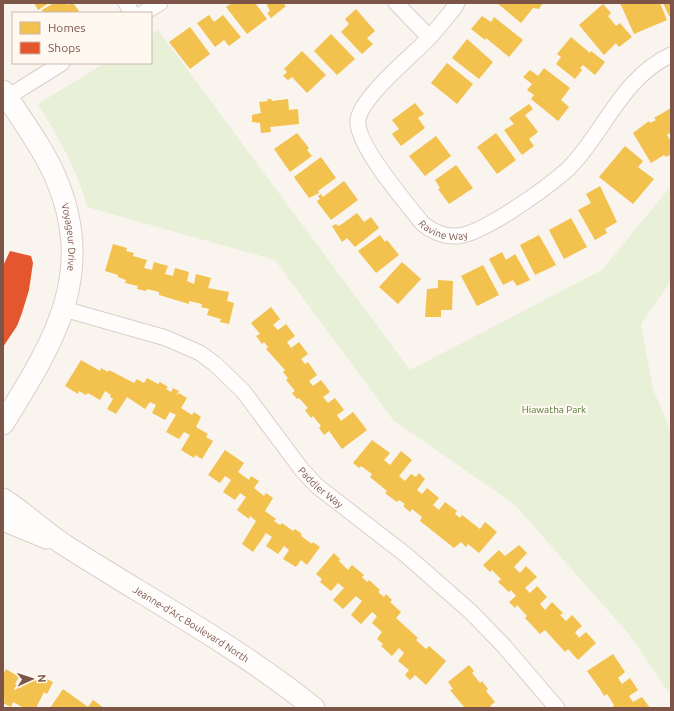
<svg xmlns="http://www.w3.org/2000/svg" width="674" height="711" font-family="Ubuntu,sans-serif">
  <rect width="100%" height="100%" fill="#f9f4ee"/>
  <path fill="#e8f1d7" d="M 158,30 L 410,370 L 602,270 L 671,186 L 671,281 L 641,324 L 653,389 L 671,431 L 671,696 L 628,633 L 514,504 L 393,420 L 275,260 L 87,207 C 77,169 59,138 38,104 L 105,63 L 151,63 L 151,35 Z"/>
  <g fill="#f2c14e">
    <polygon points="34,3 49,3 38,10"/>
    <polygon points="54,3 67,3 68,5 73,3 79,11 76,13 44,13 42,10"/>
    <polygon points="232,3 255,3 267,19 247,34 226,7"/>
    <polygon points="266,3 283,3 286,6 271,18 267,13 270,11"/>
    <polygon points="497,3 543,3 539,9 533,8 521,23"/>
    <polygon points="620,3 660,3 667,20 634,34"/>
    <polygon points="663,3 671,3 671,16 669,16"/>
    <polygon points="603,4 611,13 608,16 616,26 620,23 632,37 619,47 616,43 604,55 579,25"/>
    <polygon points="356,9 375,31 367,38 373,44 362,54 341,32 349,24 345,19"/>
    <polygon points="209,15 214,22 223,15 241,37 229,46 224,40 215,47 197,23"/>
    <polygon points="482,16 491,22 494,17 523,40 509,57 486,38 485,40 471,29"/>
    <polygon points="190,27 210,54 190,69 169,42"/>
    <polygon points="331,34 355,59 337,75 314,51"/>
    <polygon points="571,37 590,53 591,51 605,62 595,75 583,65 580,68 582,70 575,79 556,64 561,57 557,54"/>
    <polygon points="467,39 493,62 479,79 452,58"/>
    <polygon points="302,51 326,75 307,93 292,77 288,80 283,76 287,72 284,69"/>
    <polygon points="447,63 473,84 457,104 431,83"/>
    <polygon points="544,68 570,88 561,100 569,107 558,121 531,99 534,95 527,90 532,84 523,77 530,70 538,76"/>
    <polygon points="267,99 271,99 272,101 288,99 289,110 298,109 299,124 270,127 271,132 261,133 260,123 252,122 252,115 261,113 259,102 268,101"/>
    <polygon points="415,103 424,114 418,118 425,128 401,146 392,134 399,129 392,120"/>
    <polygon points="529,104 533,109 525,115 538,132 529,139 534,146 522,155 504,130 514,124 509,118"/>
    <polygon points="671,108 671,132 667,135 671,142 671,154 666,157 664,155 651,163 633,133 649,121 650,123 656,120 654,118"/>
    <polygon points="297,133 309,148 307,150 312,156 290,172 274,149"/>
    <polygon points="496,133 516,160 497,174 477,147"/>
    <polygon points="436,136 451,156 425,176 409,156"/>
    <polygon points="625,146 643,161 638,167 654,179 633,204 599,177"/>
    <polygon points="321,157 336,178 318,191 319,193 309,198 294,177"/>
    <polygon points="456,165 473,188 449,204 438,189 440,188 435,180"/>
    <polygon points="344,181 358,200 331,220 318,203 317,201 320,199 318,196 321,194 323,197"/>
    <polygon points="600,186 617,222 605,229 607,233 595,240 578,210 591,203 586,194"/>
    <polygon points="357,213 364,222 371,217 379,228 355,247 347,238 342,242 332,226 336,224 338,226 342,224"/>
    <polygon points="571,218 587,247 564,259 549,230"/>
    <polygon points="380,235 385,242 387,240 399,255 376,273 358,251"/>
    <polygon points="539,235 556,265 535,275 520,245"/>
    <polygon points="113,244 127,248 126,251 134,253 133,256 147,260 144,268 152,270 154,262 168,266 165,274 173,276 175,268 189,272 187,281 194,284 196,274 211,278 208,288 229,292 227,301 234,303 229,324 220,322 221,319 207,315 209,309 201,307 202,304 189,301 189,304 159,295 159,292 147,289 146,291 137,289 138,286 125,283 126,280 118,277 118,275 105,271"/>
    <polygon points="502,252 506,260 515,254 530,280 517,286 513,280 503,285 489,259"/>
    <polygon points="402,262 421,279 398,304 379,287"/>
    <polygon points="483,265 499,295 477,306 461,276"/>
    <polygon points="438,280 453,281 452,310 441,310 441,317 425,317 427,289 438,288"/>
    <polygon points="271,307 280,319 273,325 278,330 286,324 295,336 287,342 291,348 299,342 308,354 301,359 305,364 308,362 317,375 309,381 313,386 321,380 330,392 323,397 328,403 335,398 344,410 337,415 341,421 353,412 367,430 342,449 329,431 324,435 319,428 321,426 313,416 311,418 305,410 308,408 299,398 297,399 292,393 295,391 286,380 288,378 283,372 285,370 266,349 268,347 264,342 262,344 256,336 260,334 251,323"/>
    <polygon points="81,360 100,371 101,368 108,372 109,370 134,383 137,379 144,383 147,378 158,384 160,382 168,387 166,389 171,392 173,388 179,391 176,396 179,393 187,398 181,408 192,415 194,412 201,417 196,427 208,434 206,437 213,441 202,459 195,455 194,458 181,450 190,435 184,432 179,439 166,432 176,415 170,412 165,420 152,413 156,405 150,402 145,409 127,397 116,414 107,409 113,399 110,397 111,395 105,391 100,400 88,393 86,395 79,391 78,394 65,386"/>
    <polygon points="372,440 390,453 384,460 390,465 401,451 412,460 399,476 405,481 411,474 416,477 419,473 425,479 417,490 422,494 427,488 439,498 433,505 439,510 445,502 457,511 455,514 460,518 462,515 480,529 485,522 497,532 479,553 468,544 466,547 461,542 454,548 420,521 422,517 412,509 410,512 403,506 405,504 399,500 397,502 385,493 387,491 370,477 372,474 361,466 359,468 353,463"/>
    <polygon points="225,450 244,463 238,472 249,480 251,476 259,481 254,488 264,496 266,493 273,498 265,511 276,519 274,521 280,525 282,523 293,531 295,529 302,534 301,536 312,544 313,542 320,547 307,565 301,560 296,567 283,559 289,550 284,546 278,554 266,546 272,537 266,533 253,552 242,544 256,521 250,516 249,519 237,510 246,497 240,493 235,500 223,492 231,480 225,476 220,483 208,475"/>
    <polygon points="519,545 527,553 514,567 520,573 526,566 537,577 525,588 530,593 537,586 547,597 540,604 545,610 552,602 563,613 560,615 566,621 572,615 582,626 575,632 579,638 586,632 596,643 578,660 568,649 565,652 545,630 540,634 525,618 527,616 517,605 515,608 509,602 516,596 511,590 509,592 498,582 501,579 492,570 490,572 483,565 499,550 505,556"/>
    <polygon points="334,553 340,559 339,561 348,570 352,565 364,575 362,577 367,582 369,580 380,590 378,592 384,597 386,594 392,600 390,602 401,612 396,618 418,638 416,640 426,649 429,646 446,661 426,685 415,675 410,680 405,675 409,670 398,661 404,653 399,648 392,656 381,646 383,644 377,639 382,632 372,623 377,616 372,612 361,624 351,615 362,601 356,596 343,609 333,600 344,588 338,583 331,591 320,582 322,579 316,574"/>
    <polygon points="613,654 625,672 618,678 622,684 630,678 638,690 629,696 633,702 642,697 650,708 612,708 614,705 607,694 604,696 600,689 587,671"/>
    <polygon points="469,665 474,671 472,673 480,683 482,681 488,689 486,691 495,702 490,706 492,708 465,708 450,690 453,689 448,682"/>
    <polygon points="6,669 19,677 15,684 21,688 28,675 40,682 43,677 53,682 47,694 44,692 36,708 24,708 13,702 11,707 3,703 5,700 3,699 3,675"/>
    <polygon points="63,689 88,707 93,700 104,708 50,708"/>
  </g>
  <polygon fill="#e4572e" points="10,251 31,256 33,263 29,290 22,313 17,326 3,347 3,266"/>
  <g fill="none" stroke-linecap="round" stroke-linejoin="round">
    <defs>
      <g id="street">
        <polyline points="126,3 132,13"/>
        <polyline points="396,3 429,37"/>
        <path id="s1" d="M 457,3 L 454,8 C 446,18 438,28 429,38 C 412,56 361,97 358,120 C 355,144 407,204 423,224 C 432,231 444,237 457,236 C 482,235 548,187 568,169 C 604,133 622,77 671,55"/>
        <polyline points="143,13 160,3"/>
        <polyline points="3,100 62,63"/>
        <path id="s2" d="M 64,309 L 166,338 L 200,353 L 215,364 L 243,391 L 302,470 L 317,486 L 406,555 L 471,612 L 503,645 L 557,708"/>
      </g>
      <g id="secondary">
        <path id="s3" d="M 3,91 C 20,117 43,148 55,176 C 98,274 53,343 3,424"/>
        <path id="s4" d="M 3,499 C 25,513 44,532 66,546 C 149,599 237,646 314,708"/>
        <polyline points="3,520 47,538"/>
      </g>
    </defs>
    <use href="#street" stroke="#d9cfca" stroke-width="17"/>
    <use href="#secondary" stroke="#dad0cb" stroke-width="23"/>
    <use href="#street" stroke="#fefdfc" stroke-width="15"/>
    <use href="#secondary" stroke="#fefdfc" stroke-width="21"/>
  </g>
  <g text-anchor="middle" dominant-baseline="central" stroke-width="4" stroke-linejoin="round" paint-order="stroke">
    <g font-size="10" fill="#7d5548" stroke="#fff8f1">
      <text stroke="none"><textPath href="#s1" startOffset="301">Ravine Way</textPath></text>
      <text stroke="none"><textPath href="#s3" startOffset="163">Voyageur Drive</textPath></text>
      <text stroke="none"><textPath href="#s2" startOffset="325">Paddler Way</textPath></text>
      <text stroke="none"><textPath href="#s4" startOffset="226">Jeanne-d'Arc Boulevard North</textPath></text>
    </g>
    <g font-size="10" fill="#53773a" stroke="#fff8f1">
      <text x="554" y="409">Hiawatha Park</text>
    </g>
  </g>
  <rect width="674" height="711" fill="none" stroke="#7d5548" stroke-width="8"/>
  <rect x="12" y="12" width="140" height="52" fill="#fff8f1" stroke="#cbb7ad"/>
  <rect x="20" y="22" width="20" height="12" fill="#f2c14e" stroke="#cbb7ad"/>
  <text x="48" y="32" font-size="12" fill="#7d5548">Homes</text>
  <rect x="20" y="42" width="20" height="12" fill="#e4572e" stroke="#cbb7ad"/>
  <text x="48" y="52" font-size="12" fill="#7d5548">Shops</text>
  <g transform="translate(32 679) rotate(87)" stroke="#fff8f1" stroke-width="3" paint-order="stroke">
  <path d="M0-3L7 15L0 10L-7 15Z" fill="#7d5548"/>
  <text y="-6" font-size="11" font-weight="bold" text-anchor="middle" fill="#7d5548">N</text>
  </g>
</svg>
